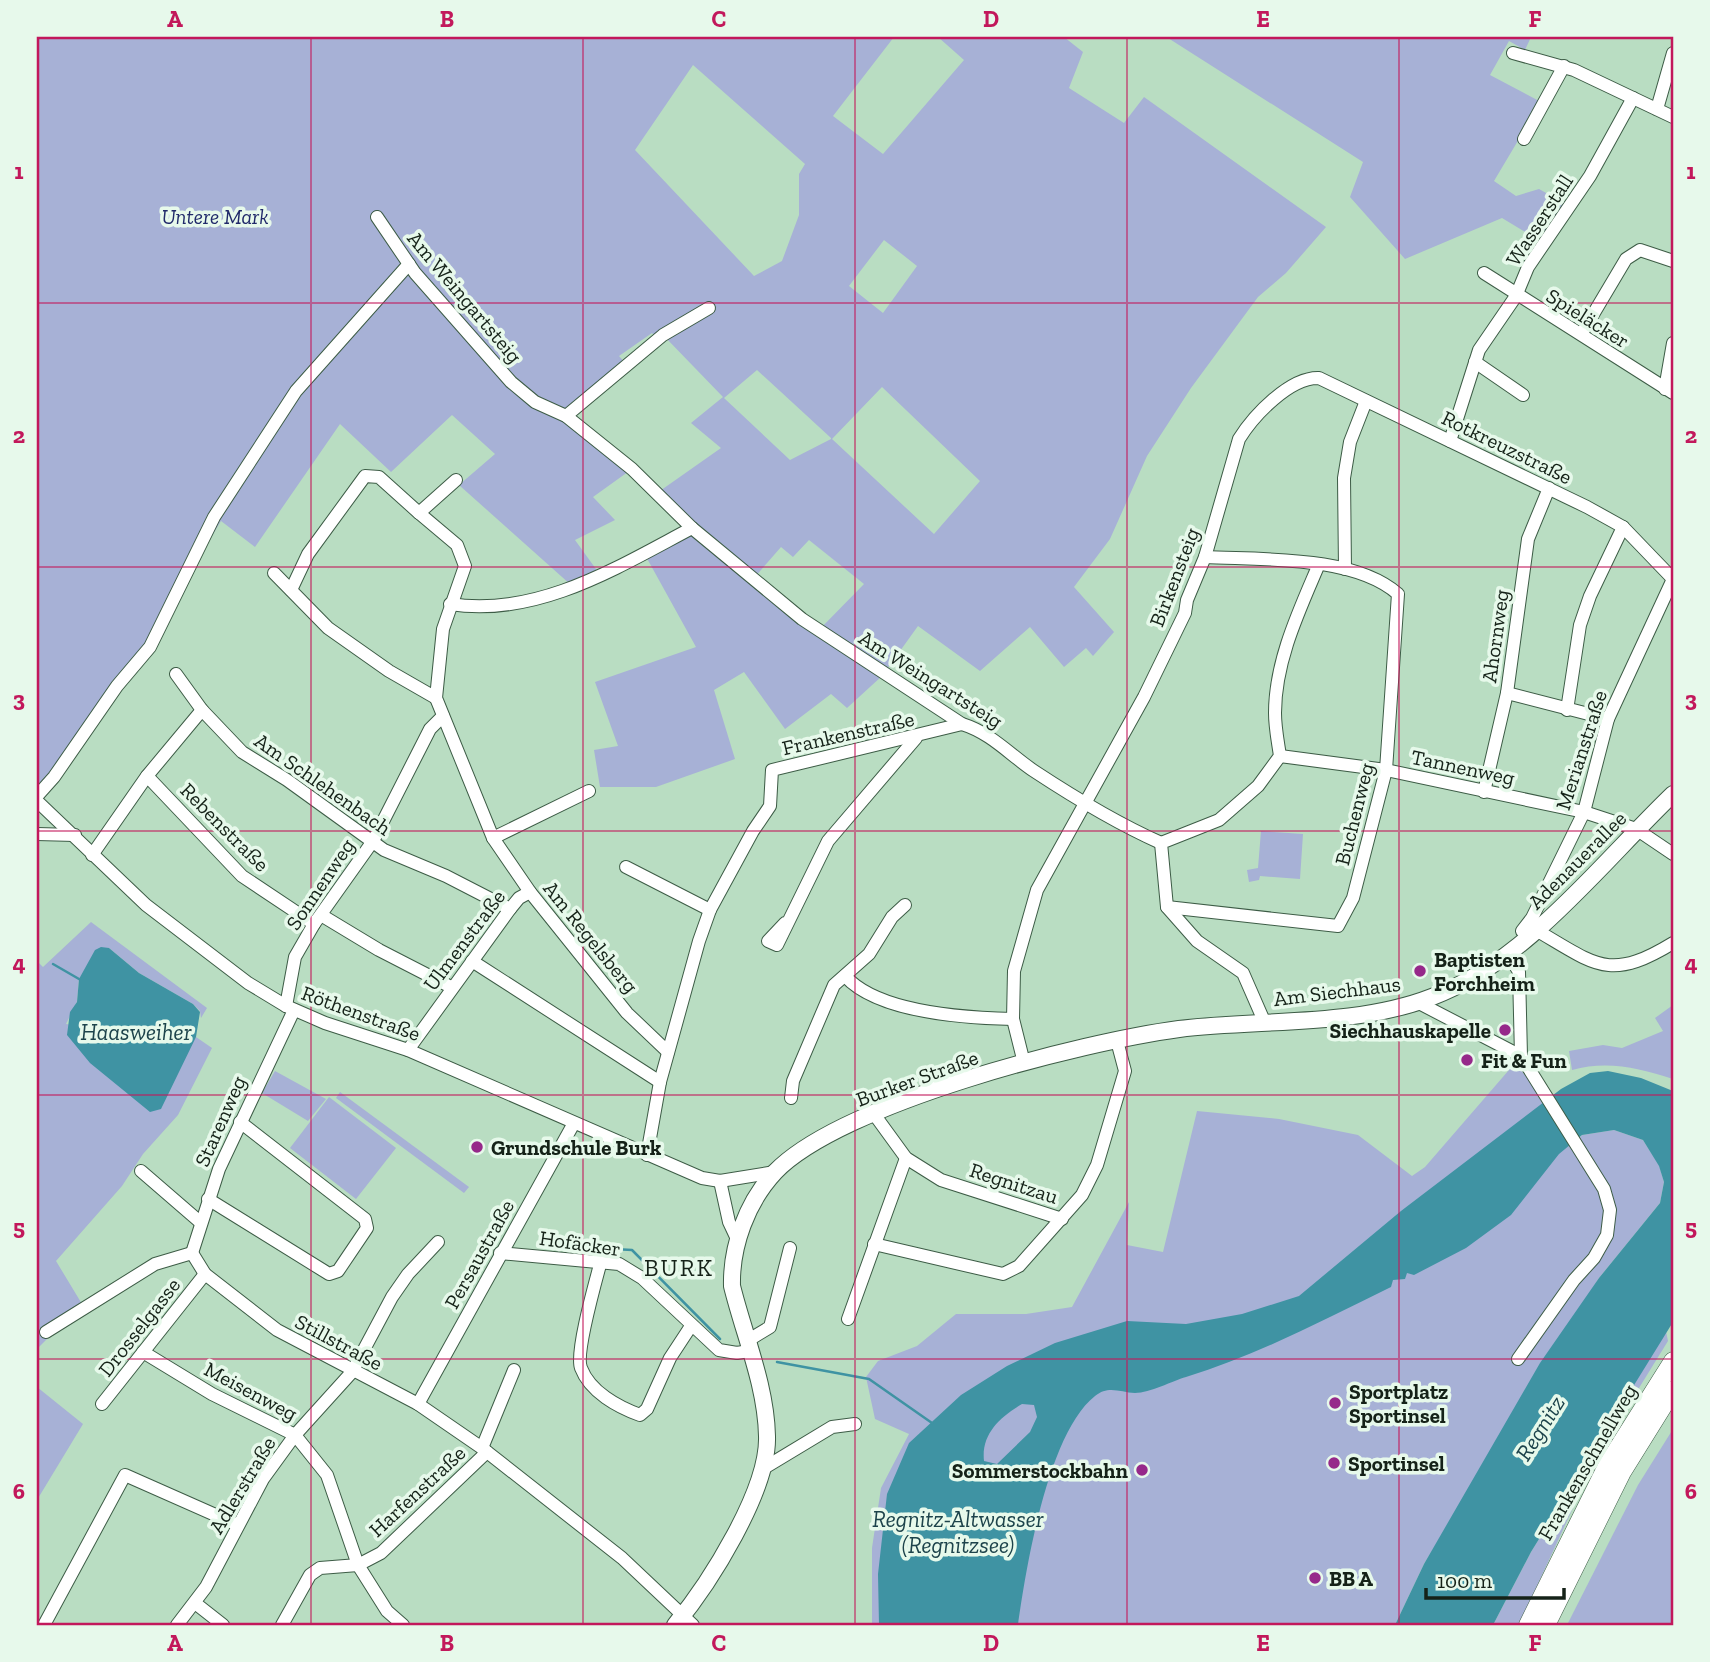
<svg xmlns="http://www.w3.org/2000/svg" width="1710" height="1662" font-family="'Zilla Slab',serif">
  <rect width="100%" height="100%" fill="#b9ddc2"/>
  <g fill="#a7b1d6" fill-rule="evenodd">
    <path d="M 37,37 L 894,37 L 833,116 L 883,154 L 964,60 L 938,37 L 1064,37 L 1083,52 L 1069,88 L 1124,123 L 1144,97 L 1326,227 L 1286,273 L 1258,297 L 1191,388 L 1147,456 L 1110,539 L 1074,587 L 1114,632 L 1093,656 L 1086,648 L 1064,667 L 1030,627 L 980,671 L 918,626 L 882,676 L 847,708 L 831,694 L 785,729 L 744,672 L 714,690 L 735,759 L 656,787 L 600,787 L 594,750 L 618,746 L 595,682 L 696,647 L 644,553 L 692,528 L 657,493 L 721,448 L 691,423 L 723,397 L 664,336 L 659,339 L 652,333 L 619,356 L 627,365 L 567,416 L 632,469 L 593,497 L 615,520 L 575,540 L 601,576 L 571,585 L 459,485 L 495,454 L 452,415 L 391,472 L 340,424 L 255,547 L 221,521 L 146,645 L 37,790 ZM 693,65 L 805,164 L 799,174 L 799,215 L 782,261 L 754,276 L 635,150 ZM 884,240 L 917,266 L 883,313 L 849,286 ZM 757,370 L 831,438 L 831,439 L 790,460 L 724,398 ZM 882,387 L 980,481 L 934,534 L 832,439 ZM 809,540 L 864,584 L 818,631 L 754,578 L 781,547 L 793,557 Z"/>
    <polygon points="1531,37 1525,50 1509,41 1490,75 1541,102 1494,181 1516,196 1539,189 1564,203 1540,241 1502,218 1405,259 1350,197 1363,162 1168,38"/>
    <polygon points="1261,831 1303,834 1300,879 1260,876 1259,880 1249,882 1247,870 1258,868"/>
    <polygon points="91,922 207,1008 201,1018 200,1011 193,1004 139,973 109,948 79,979 77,1002 66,1024 193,1041 196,1037 212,1048 178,1115 143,1154 122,1186 56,1261 82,1304 37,1349 37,961 43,967"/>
    <path d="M 1673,1005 L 1673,1079 C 1639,1068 1607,1060 1572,1070 L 1569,1051 L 1603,1045 L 1622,1048 L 1663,1031 L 1655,1018 Z"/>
    <polygon points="1515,1063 1578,1139 1582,1135 1614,1130 1643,1140 1659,1165 1664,1182 1660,1203 1599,1278 1424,1564 1395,1625 872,1625 872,1548 881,1488 909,1434 875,1419 866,1377 878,1361 917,1346 956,1314 1026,1314 1072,1307 1129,1202 1127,1245 1163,1252 1197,1111 1279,1119 1358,1135 1412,1176 1425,1167"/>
    <polygon points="275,1071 326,1099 308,1121 262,1093"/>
    <polygon points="340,1092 469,1187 464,1193 336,1098"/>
    <polygon points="329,1097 396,1148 356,1199 290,1148"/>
    <polygon points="1666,1331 1668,1341 1597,1456 1519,1625 1493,1625 1531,1552"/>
    <polygon points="37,1387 83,1424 37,1500"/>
    <polygon points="1673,1429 1673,1625 1567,1625 1638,1485"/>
  </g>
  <g fill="#3f93a3" fill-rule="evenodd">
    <polygon points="101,947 109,948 139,973 193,1004 200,1012 196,1037 161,1109 150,1112 90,1063 67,1035 70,1012 77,1002 79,979 95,950"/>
    <path d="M 1608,1071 L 1641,1078 L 1673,1091 L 1673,1322 L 1531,1552 L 1493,1625 L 1395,1625 L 1424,1564 L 1540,1363 L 1599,1278 L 1660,1203 L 1664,1182 L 1659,1166 L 1643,1140 L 1614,1130 L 1582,1135 L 1559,1154 L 1511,1215 L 1466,1248 L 1414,1275 L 1407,1273 L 1405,1279 L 1393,1280 L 1391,1287 C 1323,1320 1258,1355 1186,1377 C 1172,1381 1150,1393 1135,1393 C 1120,1392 1108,1385 1095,1396 C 1048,1433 1026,1567 1018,1625 L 879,1625 L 878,1574 L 887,1494 L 909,1443 L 961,1395 L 1007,1366 L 1055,1343 L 1127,1321 L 1186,1324 L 1242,1314 L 1299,1296 L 1401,1211 L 1561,1089 L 1590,1073 ZM 1022,1404 L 1034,1405 L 1037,1417 L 1030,1432 L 997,1464 L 984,1461 C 981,1434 1000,1417 1022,1404 Z"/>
  </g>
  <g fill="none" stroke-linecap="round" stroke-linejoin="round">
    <g stroke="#3f93a3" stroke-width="2.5">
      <polyline points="53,964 79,979"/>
      <polyline points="576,1247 632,1250 720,1339"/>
      <polyline points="777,1362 869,1379 932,1423"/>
    </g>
    <defs>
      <g id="minor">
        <polyline points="1513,53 1574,70 1673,117"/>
        <polyline points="1657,109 1673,53"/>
        <polyline points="1524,139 1564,66"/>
        <path d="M 377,217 L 415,273 L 511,382 L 535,402 L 566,416 L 632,469 L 692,528 L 802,619 L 962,724 C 991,733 1009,754 1034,771 C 1075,798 1116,823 1161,843"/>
        <polyline points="1484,273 1673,393"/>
        <polyline points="1582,333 1626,259 1640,250 1673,261"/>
        <polyline points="1475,362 1523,395"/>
        <polyline points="1665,389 1673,343"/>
        <polyline points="566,416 663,335 709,308"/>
        <polyline points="1450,441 1479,350 1516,296 1528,267 1590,176 1633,98"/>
        <polyline points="419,513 457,545 465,566 443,629 436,698 493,838 530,892 627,1013 668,1052"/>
        <polyline points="1345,569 1344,478 1350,442 1366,401"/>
        <polyline points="274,573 328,628 389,671 436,698"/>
        <polyline points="291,590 308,554 365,476 379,477 419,513 456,480"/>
        <path d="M 450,604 C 537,618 618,567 692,528"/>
        <polyline points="176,674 202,710 242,752 287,780 384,850 446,876 510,909"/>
        <polyline points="1507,693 1608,719"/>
        <polyline points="1567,710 1580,625 1590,596 1623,527"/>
        <polyline points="1280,756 1386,770 1584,812 1636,829 1673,854"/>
        <polyline points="147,776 242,876 314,924"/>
        <polyline points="1484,792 1507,693 1528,539 1549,488"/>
        <polyline points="37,796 54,777 117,686 150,647 214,517 296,391 409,264"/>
        <polyline points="37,801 146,905 248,983 286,1006 325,1023 408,1050 702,1178 720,1181 775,1172"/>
        <polyline points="37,834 75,835"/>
        <polyline points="493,838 589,791"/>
        <polyline points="92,855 147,776 202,710"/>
        <polyline points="626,867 710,910"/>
        <path d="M 1167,907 L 1338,926 L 1353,898 L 1386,770 L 1398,594 C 1354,555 1261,560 1205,557"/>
        <polyline points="321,915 379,950 451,987"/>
        <polyline points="785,923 768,941 777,945 828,841 916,738"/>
        <path d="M 1536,930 C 1596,965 1609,982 1673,943"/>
        <polyline points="1522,931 1532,918 1584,812 1608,719 1673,579"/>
        <polyline points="1509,955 1519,972 1521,1056"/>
        <polyline points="472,961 660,1082"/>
        <path d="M 845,976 C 878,1013 967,1018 1013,1019"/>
        <polyline points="1417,1002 1521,1056 1604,1189 1610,1210 1607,1235 1594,1258 1574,1280 1518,1359"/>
        <polyline points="286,1006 295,957 314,924 373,841 430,729 443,716"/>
        <path d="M 1264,1021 L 1243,973 L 1197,941 L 1167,907 L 1161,843 L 1219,820 L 1258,786 L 1280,756 C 1278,742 1275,728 1275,713 C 1275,661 1299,611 1319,564"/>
        <polyline points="408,1050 510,909 519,898 530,892"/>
        <path d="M 1024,1063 L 1013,1019 L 1014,971 L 1037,890 L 1144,697 L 1185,613 L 1187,600 L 1205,557 L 1239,439 C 1254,415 1290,377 1319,378 L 1587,507 L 1623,527 L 1673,579"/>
        <polyline points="791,1098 793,1081 834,985 869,954 892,917 905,905"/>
        <polyline points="874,1114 906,1158 941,1180 1062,1219"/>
        <polyline points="647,1155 660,1082 699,941 710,910 753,831 770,806 772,770 962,724"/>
        <polyline points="141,1171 200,1222"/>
        <polyline points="720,1181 729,1222 737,1239"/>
        <polyline points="208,1199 329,1274 338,1271 367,1228 365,1219 240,1122"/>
        <polyline points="874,1244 1003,1274 1019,1266 1082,1195 1097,1165 1125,1071 1117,1041"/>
        <polyline points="192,1253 205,1274 277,1330 418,1404 482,1448 622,1558 693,1625"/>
        <polyline points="192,1253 219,1169 294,1010"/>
        <polyline points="500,1253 619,1264 642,1278 719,1350 737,1353 749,1351"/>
        <path d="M 601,1261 C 596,1280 575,1353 581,1368 C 590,1392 618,1407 640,1415 L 647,1409 L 670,1358 L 691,1326"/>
        <polyline points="848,1319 906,1158"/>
        <polyline points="46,1332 155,1264 192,1253"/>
        <polyline points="747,1341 770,1327 790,1248"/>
        <polyline points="143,1352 212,1394 295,1435 327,1475 358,1565 387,1611 403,1625"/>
        <polyline points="102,1404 205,1274"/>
        <polyline points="418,1404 574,1123"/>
        <polyline points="482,1448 514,1370"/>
        <polyline points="764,1468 832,1427 855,1424"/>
        <polyline points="195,1603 223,1625"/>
        <polyline points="44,1625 125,1475 238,1525"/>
        <polyline points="177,1625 206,1587 263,1479 295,1435 352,1372 392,1297 408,1274 438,1242"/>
        <polyline points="282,1625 310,1575 320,1568 358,1565 381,1553 487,1452"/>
      </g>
      <path id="major" d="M 675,1625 C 709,1584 769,1490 767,1436 C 766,1385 744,1335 732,1286 C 731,1246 747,1202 775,1172 C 842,1103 1082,1042 1179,1029 C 1260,1019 1355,1027 1432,997 C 1526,962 1601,863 1673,794"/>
      <g id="highway">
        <polyline points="1528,1625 1608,1464 1673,1361"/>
        <polyline points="1546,1625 1622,1472 1673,1390"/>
      </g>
    </defs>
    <use href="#minor" stroke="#3d5c46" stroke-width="14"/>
    <use href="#major" stroke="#3d5c46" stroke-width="18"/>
    <use href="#highway" stroke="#3d5c46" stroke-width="19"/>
    <use href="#minor" stroke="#fff" stroke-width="12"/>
    <use href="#major" stroke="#fff" stroke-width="16"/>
    <use href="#highway" stroke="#fff" stroke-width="18"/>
  </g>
  <path fill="none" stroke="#c2185b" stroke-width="2" stroke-opacity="0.55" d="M 311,37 L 311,1625M 583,37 L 583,1625M 855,37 L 855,1625M 1127,37 L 1127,1625M 1399,37 L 1399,1625M 37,303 L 1673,303M 37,567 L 1673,567M 37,831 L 1673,831M 37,1095 L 1673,1095M 37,1359 L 1673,1359"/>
  <g fill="#96298a" stroke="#e7f9eb" stroke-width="2.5">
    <circle cx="1420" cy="971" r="7"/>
    <circle cx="1505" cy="1030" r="7"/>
    <circle cx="1467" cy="1060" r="7"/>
    <circle cx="477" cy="1147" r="7"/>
    <circle cx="1335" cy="1403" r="7"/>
    <circle cx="1334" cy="1463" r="7"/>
    <circle cx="1142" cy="1470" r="7"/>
    <circle cx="1315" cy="1578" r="7"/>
  </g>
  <g text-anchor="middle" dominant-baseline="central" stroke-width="7" stroke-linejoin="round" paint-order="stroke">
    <g font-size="21" font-style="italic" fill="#20296a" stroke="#e7f9eb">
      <text x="215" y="216">Untere Mark</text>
    </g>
    <g font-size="21" fill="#152218" stroke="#e7f9eb">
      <text transform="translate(1539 220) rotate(-57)">Wasserstall</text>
      <text transform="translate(465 297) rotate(50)">Am Weingartsteig</text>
      <text transform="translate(1588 318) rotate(32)">Spieläcker</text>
      <text transform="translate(1507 447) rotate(26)">Rotkreuzstraße</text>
      <text transform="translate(1174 577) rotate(-69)">Birkensteig</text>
      <text transform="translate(1495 636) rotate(-82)">Ahornweg</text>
      <text transform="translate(931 679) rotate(32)">Am Weingartsteig</text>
      <text transform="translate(848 733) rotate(-13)">Frankenstraße</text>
      <text transform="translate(1581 750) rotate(-72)">Merianstraße</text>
      <text transform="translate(1463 767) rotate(12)">Tannenweg</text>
      <text transform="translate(323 784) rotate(35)">Am Schlehenbach</text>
      <text transform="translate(1354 814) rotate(-76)">Buchenweg</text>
      <text transform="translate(225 827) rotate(45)">Rebenstraße</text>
      <text transform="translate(1577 860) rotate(-45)">Adenauerallee</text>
      <text transform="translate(320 884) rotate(-56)">Sonnenweg</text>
      <text transform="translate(591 937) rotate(51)">Am Regelsberg</text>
      <text transform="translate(464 940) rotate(-53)">Ulmenstraße</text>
      <text transform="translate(1337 991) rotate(-7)">Am Siechhaus</text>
      <text transform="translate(361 1013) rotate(20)">Röthenstraße</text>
      <text transform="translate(917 1078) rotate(-20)">Burker Straße</text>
      <text transform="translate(220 1121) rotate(-66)">Starenweg</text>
      <text transform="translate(1014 1183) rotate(18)">Regnitzau</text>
      <text transform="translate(580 1243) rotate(8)">Hofäcker</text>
      <text transform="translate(479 1254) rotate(-61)">Persaustraße</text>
      <text transform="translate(139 1327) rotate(-52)">Drosselgasse</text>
      <text transform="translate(339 1342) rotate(28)">Stillstraße</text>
      <text transform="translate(251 1391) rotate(28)">Meisenweg</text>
      <text transform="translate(1587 1462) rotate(-60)">Frankenschnellweg</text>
      <text transform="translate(242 1485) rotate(-59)">Adlerstraße</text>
      <text transform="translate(417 1491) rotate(-43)">Harfenstraße</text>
    </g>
    <g font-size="21" font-weight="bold" fill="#152218" stroke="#e7f9eb" text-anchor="start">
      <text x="1434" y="959">Baptisten<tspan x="1434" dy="24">Forchheim</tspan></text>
      <text x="1491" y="1030" text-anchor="end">Siechhauskapelle</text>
      <text x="1481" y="1060">Fit &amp; Fun</text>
      <text x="491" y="1147">Grundschule Burk</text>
      <text x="1349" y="1391">Sportplatz<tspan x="1349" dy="24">Sportinsel</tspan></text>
      <text x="1348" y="1463">Sportinsel</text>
      <text x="1128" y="1470" text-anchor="end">Sommerstockbahn</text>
      <text x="1329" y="1578">BB A</text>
    </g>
    <g font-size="23" font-style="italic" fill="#1d434b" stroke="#e7f9eb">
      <text x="136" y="1032">Haasweiher</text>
      <text transform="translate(1540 1428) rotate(-58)">Regnitz</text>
      <text x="958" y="1519">Regnitz-Altwasser<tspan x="958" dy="26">(Regnitzsee)</tspan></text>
    </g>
    <g font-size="24" letter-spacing="2" fill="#152218" stroke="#e7f9eb">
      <text x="679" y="1267">BURK</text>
    </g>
  </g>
  <rect width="1710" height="1662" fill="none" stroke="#e7f9eb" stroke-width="77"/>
  <path d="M1426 1588v10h138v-10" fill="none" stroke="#152218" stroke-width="3.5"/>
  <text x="1437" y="1588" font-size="21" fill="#152218" stroke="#e7f9eb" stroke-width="5" paint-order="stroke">100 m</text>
  <rect x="38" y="38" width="1634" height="1586" fill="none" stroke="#c2185b" stroke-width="2.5"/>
  <g font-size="23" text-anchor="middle" font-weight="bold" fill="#c2185b">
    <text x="175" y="27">A</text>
    <text x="447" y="27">B</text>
    <text x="719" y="27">C</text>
    <text x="991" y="27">D</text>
    <text x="1263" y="27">E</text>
    <text x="1535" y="27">F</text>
    <text x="19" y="179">1</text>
    <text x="1691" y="179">1</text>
    <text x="19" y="443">2</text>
    <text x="1691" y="443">2</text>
    <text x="19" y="707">3</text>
    <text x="1691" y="707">3</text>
    <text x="19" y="971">4</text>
    <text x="1691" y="971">4</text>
    <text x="19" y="1235">5</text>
    <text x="1691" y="1235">5</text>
    <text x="19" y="1499">6</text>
    <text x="1691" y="1499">6</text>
    <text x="175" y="1651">A</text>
    <text x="447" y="1651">B</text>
    <text x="719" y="1651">C</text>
    <text x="991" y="1651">D</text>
    <text x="1263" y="1651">E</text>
    <text x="1535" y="1651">F</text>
  </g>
</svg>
